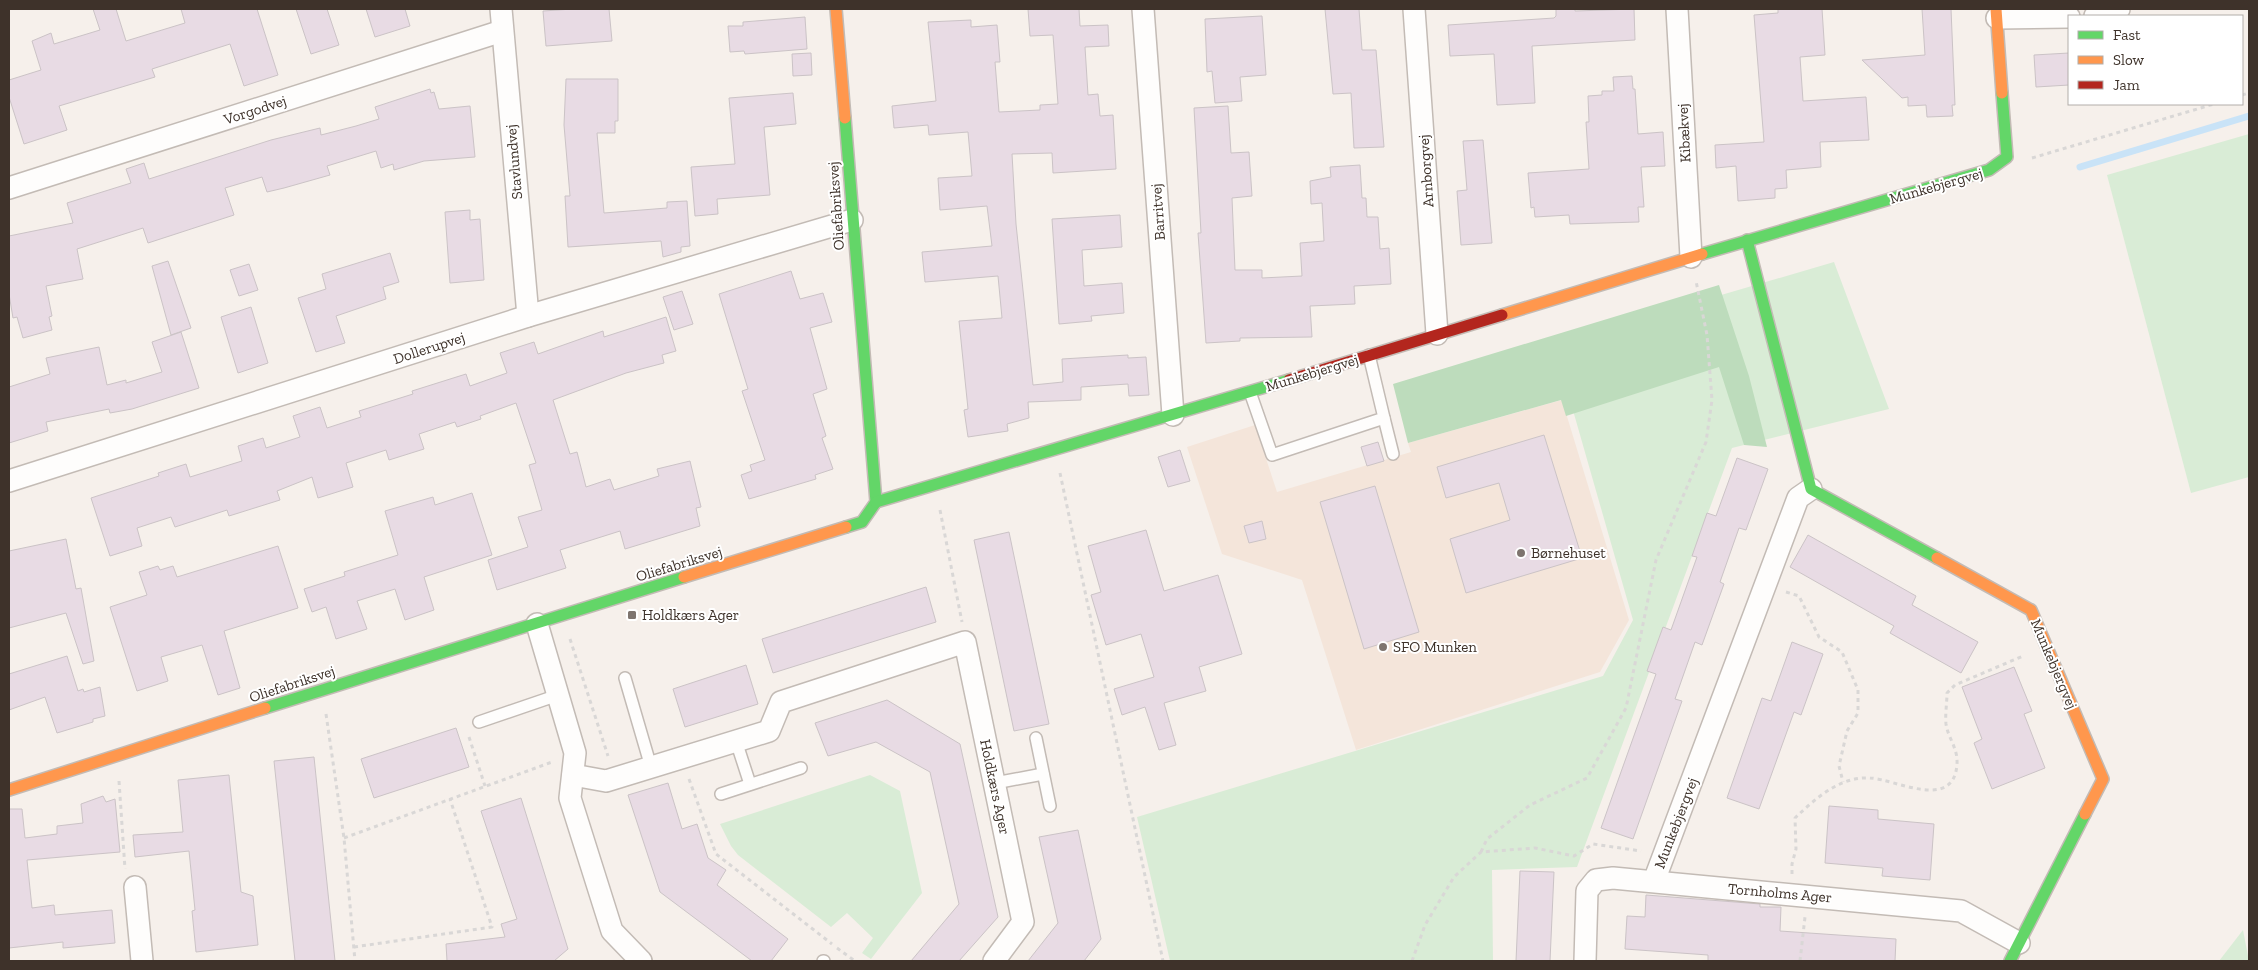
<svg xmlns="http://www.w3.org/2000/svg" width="2258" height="970" font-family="'Zilla Slab',serif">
  <rect width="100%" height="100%" fill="#f6f0eb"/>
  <polygon fill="#f4e5da" points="1562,400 1629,620 1600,672 1356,750 1302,580 1222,554 1187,447 1255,425 1277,492 1411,452 1408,443"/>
  <g fill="#d9ecd6">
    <polygon points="2249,134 2249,477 2191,493 2107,175"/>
    <polygon points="1834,262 1889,409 1732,448 1577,867 1492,870 1493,961 1170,961 1137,817 1603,676 1633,620 1554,344"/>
    <polygon points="870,775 900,791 922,893 871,959 862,953 873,938 847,913 831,927 738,855 731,846 720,824"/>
    <polygon points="2243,930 2249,961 2219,961"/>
  </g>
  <polygon fill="#bddcbc" points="1719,285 1749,376 1767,447 1744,445 1719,367 1566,416 1561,400 1408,443 1393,384"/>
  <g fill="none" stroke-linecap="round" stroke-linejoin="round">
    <polyline stroke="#c9e3f7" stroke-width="7" points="2080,167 2249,116"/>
  </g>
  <g fill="#e8dbe4" stroke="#cbc3c6">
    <polygon points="93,9 116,9 126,41 185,23 181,9 257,9 278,75 244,86 230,44 152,69 155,77 59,106 67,130 24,144 9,97 9,80 41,70 32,41 51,33 54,44 100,30"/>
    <polygon points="296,9 327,9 339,45 311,54"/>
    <polygon points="366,9 405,9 410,26 375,37"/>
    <polygon points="573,9 609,9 612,41 546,46 543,11"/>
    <polygon points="1028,9 1079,9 1080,26 1108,25 1109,46 1085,47 1088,95 1098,94 1100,116 1113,115 1116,169 1053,173 1052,153 1012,154 1016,224 1033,385 1063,382 1062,359 1128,355 1128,358 1146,357 1149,395 1129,396 1128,384 1081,387 1081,400 1028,402 1029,418 1007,424 1008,431 968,437 964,410 968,409 959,321 1002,318 998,276 925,282 922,252 992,246 987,206 940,210 938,178 972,176 968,132 929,135 928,125 894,128 892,106 936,101 928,22 971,20 971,27 997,25 1000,62 995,62 999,112 1040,110 1040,105 1058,104 1053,35 1030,36"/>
    <polygon points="1325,9 1359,9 1362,50 1376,50 1384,147 1354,148 1351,93 1333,94"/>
    <polygon points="1556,9 1575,9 1575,11 1634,9 1635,40 1532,46 1535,103 1497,105 1494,54 1450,56 1448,25 1554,18 1556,16"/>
    <polygon points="1778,9 1822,9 1825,55 1800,57 1803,101 1866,97 1869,140 1820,142 1821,167 1786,170 1787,188 1775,189 1775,198 1738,201 1736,166 1716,168 1715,145 1764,142 1754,15 1778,13"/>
    <polygon points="1922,9 1951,9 1955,105 1952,105 1953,116 1927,117 1926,105 1908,106 1908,97 1902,98 1862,60 1925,55"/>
    <polygon points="1262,16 1266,75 1240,77 1242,101 1215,103 1212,71 1207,72 1205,19"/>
    <polygon points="805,17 807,49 745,54 744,51 730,52 728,26 743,26 743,22"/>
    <polygon points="811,53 812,75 793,76 792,54"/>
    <polygon points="2069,53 2069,85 2036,87 2034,55"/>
    <polygon points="1632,76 1633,89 1635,89 1638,134 1663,132 1665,166 1641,167 1644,207 1638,207 1639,222 1570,224 1569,215 1535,217 1534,207 1531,208 1528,173 1589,169 1586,122 1589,122 1588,96 1602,95 1602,91 1614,91 1613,77"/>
    <polygon points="566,79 618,79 618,121 615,121 615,133 597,133 604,213 667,208 667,202 687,201 690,246 681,247 681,252 663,257 661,241 568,247 565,196 570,196 564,125"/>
    <polygon points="430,89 431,93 434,92 439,109 470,106 475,157 424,161 394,170 393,164 381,168 376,151 327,166 330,175 284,188 267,192 262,177 225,188 234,215 148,243 143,228 77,249 83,279 46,286 52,316 49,317 52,330 23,338 17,317 13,318 9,294 9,236 73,223 67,203 131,183 126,169 144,163 149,179 271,140 320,128 321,135 356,126 379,119 375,107"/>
    <polygon points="793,93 796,124 764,127 770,195 717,199 718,214 695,216 691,167 735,164 729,98"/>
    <polygon points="1228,106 1231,153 1249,152 1252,196 1232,198 1235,270 1262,270 1262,278 1302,276 1300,243 1324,241 1322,203 1311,204 1310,181 1331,177 1330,167 1360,165 1362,198 1366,198 1367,217 1378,217 1380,249 1389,248 1391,284 1354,286 1355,304 1310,306 1312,337 1240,338 1240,341 1206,343 1198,233 1201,233 1194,108"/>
    <polygon points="1483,140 1492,243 1461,245 1457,191 1467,190 1463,141"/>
    <polygon points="470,210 470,220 480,219 484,280 450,283 445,212"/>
    <polygon points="1120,215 1122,247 1082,250 1084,286 1122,283 1124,313 1091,316 1092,321 1059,324 1052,219"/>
    <polygon points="390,253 399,282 383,287 386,299 336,316 345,343 316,352 298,298 326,289 322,274"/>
    <polygon points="168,261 191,328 171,335 152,266"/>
    <polygon points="249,264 258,290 239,296 230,270"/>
    <polygon points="791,271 800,299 823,293 832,322 810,328 827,389 813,394 826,436 822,438 833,469 815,475 816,479 749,499 741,475 752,471 750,465 765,460 742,391 748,389 719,294"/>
    <polygon points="682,291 693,324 674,330 663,297"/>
    <polygon points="251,307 268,363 238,373 221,317"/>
    <polygon points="666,317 676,351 662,355 664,363 626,373 553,400 570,454 577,452 586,487 610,479 614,490 659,476 657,469 690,461 701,507 696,508 700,526 625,549 620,531 560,550 566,568 497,590 488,560 528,547 518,517 542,510 529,465 536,463 516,403 480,416 481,419 457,427 455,422 419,434 424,449 389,460 386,450 346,463 353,487 318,498 312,477 277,491 280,500 229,516 227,510 175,527 171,517 137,528 142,546 110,556 91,498 159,476 158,473 186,464 190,477 242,461 238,446 263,438 266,448 300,437 293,416 320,407 327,428 361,417 359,411 413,394 412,391 466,374 470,386 507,373 500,353 534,342 538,354 603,331 604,337"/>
    <polygon points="181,332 199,388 132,409 110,413 109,409 46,422 48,431 9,443 9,387 50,374 46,358 99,347 107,385 126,380 126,383 162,372 152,342"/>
    <polygon points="1544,435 1582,558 1466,593 1450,539 1510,520 1499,483 1446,498 1437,467"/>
    <polygon points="1378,442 1384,461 1367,466 1361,447"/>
    <polygon points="1180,450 1190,481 1168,487 1158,457"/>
    <polygon points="1737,458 1768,469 1746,530 1739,528 1720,582 1724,584 1702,645 1695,642 1675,699 1682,701 1633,839 1601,828 1656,674 1647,671 1663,627 1671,630 1697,557 1692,556 1707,513 1716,516"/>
    <polygon points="1375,486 1419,632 1364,649 1320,502"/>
    <polygon points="472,493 492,555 424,577 434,610 405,620 395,589 357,601 367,629 336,639 326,607 312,612 304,589 345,576 344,572 398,555 385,511 433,497 435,505"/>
    <polygon points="1262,521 1266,539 1249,543 1244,526"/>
    <polygon points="1146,530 1164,591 1218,575 1242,654 1199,667 1206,691 1164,703 1176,745 1159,750 1145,707 1122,715 1114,689 1154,677 1141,634 1106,645 1091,595 1101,592 1088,546"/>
    <polygon points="1009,532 1049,724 1014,731 974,540"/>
    <polygon points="1808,535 1916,596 1912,605 1978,642 1961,673 1890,633 1894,626 1790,567"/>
    <polygon points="66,539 76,589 81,588 94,661 83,664 66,613 9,628 9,551"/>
    <polygon points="278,546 298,608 224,631 240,688 218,695 202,645 161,657 168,681 137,691 110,607 147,595 139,572 158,566 160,570 173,566 177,577"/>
    <polygon points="926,587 936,622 773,673 762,639"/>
    <polygon points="1792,642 1823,654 1801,715 1794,712 1759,809 1727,798 1762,698 1771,701"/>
    <polygon points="67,656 78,691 83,689 84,692 100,687 105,716 93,719 93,722 57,733 45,697 9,710 9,674"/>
    <polygon points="746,665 758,704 685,727 673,689"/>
    <polygon points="2014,667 2032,711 2024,714 2045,768 1992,789 1974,743 1982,739 1962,687"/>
    <polygon points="887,700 960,744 998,917 959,961 911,961 959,904 930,772 876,742 828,756 815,723"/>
    <polygon points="456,728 469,767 374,798 361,759"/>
    <polygon points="314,757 335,961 295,961 274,761"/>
    <polygon points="229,775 241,892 253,896 258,945 196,952 192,911 195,910 189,851 135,857 133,835 183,832 178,780"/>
    <polygon points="668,783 682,829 697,824 708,858 726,870 717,885 788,939 771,961 752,961 660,892 628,795"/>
    <polygon points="103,796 106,802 115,799 120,852 27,860 32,908 54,905 55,915 112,910 115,943 63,948 63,942 9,948 9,809 22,809 25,838 57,834 57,826 83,823 81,804"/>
    <polygon points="521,798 568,949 554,961 447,961 446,944 505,937 501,924 517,919 481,811"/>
    <polygon points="1829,806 1878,810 1878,819 1934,824 1930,880 1882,876 1883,868 1825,863"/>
    <polygon points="1078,830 1101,939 1084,961 1028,961 1058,923 1039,837"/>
    <polygon points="1520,871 1554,872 1550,961 1516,961"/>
    <polygon points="1646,895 1760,904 1760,907 1781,907 1780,931 1896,939 1895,961 1708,961 1708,955 1625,949 1627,916 1645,917"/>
  </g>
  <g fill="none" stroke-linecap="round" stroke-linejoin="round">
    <defs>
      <g id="lane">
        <polyline points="1250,392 1272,455 1384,418 1369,355"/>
        <polyline points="1384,418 1393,454"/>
        <polyline points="625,678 651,767"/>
        <polyline points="479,722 558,695"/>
        <polyline points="1036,738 1050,806"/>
        <polyline points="736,741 750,784"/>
        <polyline points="995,783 1043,774"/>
        <polyline points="721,794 801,768"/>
        <polyline points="823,961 824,961"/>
      </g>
      <g id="street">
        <polyline points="501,9 528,316"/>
        <polyline points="1143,9 1173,415"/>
        <polyline points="1414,9 1437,334"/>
        <polyline points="1677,9 1691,257"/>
        <polyline points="2095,16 2119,9"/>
        <polyline points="1997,18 2069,17"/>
        <polyline points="9,188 502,31"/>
        <polyline points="9,481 528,316 852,220"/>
        <polyline points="537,624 575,753 570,798 612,931 641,961"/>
        <polyline points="573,775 606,781 769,731 781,702 965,642 1023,922 994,961"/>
        <polyline points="1654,881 1798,498 1811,489"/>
        <polyline points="135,887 142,961"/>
        <polyline points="1585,961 1587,891 1596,880 1613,878 1961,911 2019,943"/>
      </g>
      <g id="fast">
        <polyline points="845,118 876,502 862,522 846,527"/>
        <polyline points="1747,240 1811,489 1937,558"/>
        <polyline points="1702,254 1989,170 2007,157 2002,93"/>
        <polyline points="876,502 1289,380"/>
        <polyline points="265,708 684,577"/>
        <polyline points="2010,961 2085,814"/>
      </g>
      <g id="slow">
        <polyline points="836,9 845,118"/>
        <polyline points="1996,9 2002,93"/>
        <polyline points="1502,315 1702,254"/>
        <polyline points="1937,558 2031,610 2103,779 2085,814"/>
        <polyline points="684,577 846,527"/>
        <polyline points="9,790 265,708"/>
      </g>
      <polyline id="jam" points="1289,380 1502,315"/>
    </defs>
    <use href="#lane" stroke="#c3bbb5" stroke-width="14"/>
    <use href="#street" stroke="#c3bbb5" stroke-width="24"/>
    <use href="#fast" stroke="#c3bbb5" stroke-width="14"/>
    <use href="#slow" stroke="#c3bbb5" stroke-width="14"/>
    <use href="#jam" stroke="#c3bbb5" stroke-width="14"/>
    <g stroke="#d9d7d6" stroke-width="3" stroke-dasharray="4 4" stroke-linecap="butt">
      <polyline points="2242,95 2249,93"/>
      <polyline points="2032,158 2214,104"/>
      <polyline points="1060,473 1163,961"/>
      <polyline points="940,510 962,622"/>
      <polyline points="1786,592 1799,596 1819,637 1842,652 1858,690 1858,713 1847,731 1839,766 1843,782"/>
      <polyline points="570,639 608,756"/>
      <polyline points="326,714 344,838 355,961"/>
      <polyline points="469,737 485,786"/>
      <polyline points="689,779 716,854 832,944"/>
      <polyline points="119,781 125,869"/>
      <polyline points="344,838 552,762"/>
      <polyline points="1481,852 1487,839 1530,805 1587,778 1626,708 1656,560 1706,442 1712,400 1707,335 1696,281"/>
      <path d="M 1792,874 L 1792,864 L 1796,849 L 1795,818 C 1815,799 1840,776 1870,778 C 1895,779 1954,812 1957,764 C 1958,748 1948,738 1946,724 C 1945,714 1947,703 1947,693 L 1955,685 L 2023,656"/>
      <polyline points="354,947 492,927 450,799"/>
      <polyline points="837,948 855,961"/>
      <polyline points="1412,961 1425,925 1454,877 1481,852 1535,848 1574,856 1593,844 1641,851"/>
      <polyline points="1800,961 1805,917"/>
    </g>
    <use href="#lane" stroke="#fefdfc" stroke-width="11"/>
    <use href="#street" stroke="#fefdfc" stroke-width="21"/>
    <use href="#fast" stroke="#63d668" stroke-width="11"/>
    <use href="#slow" stroke="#ff974d" stroke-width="11"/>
    <use href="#jam" stroke="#b3261e" stroke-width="11"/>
  </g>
  <g fill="#7e746e" stroke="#fff" stroke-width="2">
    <circle cx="1521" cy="553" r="5"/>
    <rect x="627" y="610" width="10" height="10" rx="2.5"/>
    <circle cx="1383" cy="647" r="5"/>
  </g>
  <g text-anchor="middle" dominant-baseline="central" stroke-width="4" stroke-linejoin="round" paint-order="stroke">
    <g font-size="15" fill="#3e322a" stroke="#fff">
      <text transform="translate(255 110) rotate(-18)">Vorgodvej</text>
      <text transform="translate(1684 133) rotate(-93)">Kibækvej</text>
      <text transform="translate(514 162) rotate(-95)">Stavlundvej</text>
      <text transform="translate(1426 171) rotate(-94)">Arnborgvej</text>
      <text transform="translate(1936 186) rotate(-16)">Munkebjergvej</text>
      <text transform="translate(836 206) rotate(-94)">Oliefabriksvej</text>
      <text transform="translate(1158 212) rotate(-94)">Barritvej</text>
      <text transform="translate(429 348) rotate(-18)">Dollerupvej</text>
      <text transform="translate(1312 373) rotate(-17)">Munkebjergvej</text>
      <text transform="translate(679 564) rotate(-17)">Oliefabriksvej</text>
      <text transform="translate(2054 664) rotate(67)">Munkebjergvej</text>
      <text transform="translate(292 684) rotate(-18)">Oliefabriksvej</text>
      <text transform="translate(995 787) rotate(78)">Holdkærs Ager</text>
      <text transform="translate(1676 823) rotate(-69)">Munkebjergvej</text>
      <text transform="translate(1780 893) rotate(5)">Tornholms Ager</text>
    </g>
    <g font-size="15" fill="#3e322a" stroke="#fff" text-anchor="start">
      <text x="1531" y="553">Børnehuset</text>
      <text x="642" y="615">Holdkærs Ager</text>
      <text x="1393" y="647">SFO Munken</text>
    </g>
  </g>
  <rect width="2258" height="970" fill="none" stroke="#3e322a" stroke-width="20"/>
  <rect x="2068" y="15" width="175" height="90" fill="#ffffff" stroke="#b2adaa"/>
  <rect x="2078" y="31" width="25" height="8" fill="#63d668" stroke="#b2adaa"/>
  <text x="2113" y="40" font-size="15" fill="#3e322a">Fast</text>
  <rect x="2078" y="56" width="25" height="8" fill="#ff974d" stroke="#b2adaa"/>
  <text x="2113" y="65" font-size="15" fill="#3e322a">Slow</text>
  <rect x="2078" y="81" width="25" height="8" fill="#b3261e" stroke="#b2adaa"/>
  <text x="2113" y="90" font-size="15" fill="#3e322a">Jam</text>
</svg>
